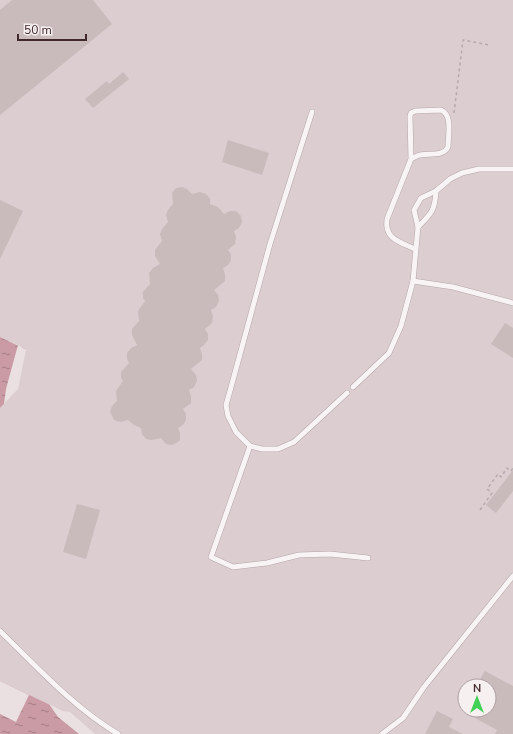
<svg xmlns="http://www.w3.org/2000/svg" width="513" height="734" font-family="'Nunito Sans',sans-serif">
  <defs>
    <pattern id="water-ripples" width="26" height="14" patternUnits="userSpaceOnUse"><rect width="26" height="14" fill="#ca9ba4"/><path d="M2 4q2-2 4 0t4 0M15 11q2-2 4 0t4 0" fill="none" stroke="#a67e86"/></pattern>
  </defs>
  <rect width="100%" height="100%" fill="#eae0e1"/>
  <path fill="#dcced0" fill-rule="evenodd" d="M 0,0 L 513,0 L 513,734 L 93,734 L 0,714 L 0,408 L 15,392 L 18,345 L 0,337 ZM 465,686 L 489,686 L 489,710 L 465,710 Z"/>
  <g fill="url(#water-ripples)">
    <polygon points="0,337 25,349 15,392 0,408"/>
    <polygon points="0,681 69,714 93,734 0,734"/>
  </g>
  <g fill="#eae0e1">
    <polygon points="18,345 26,350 18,389 4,404 6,389"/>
    <polygon points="0,681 29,695 16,722 0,714"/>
    <polygon points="49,704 63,711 70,712 95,734 79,734 58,717"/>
  </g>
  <g fill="#c9babc">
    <polygon points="12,0 93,0 112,24 0,115 0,10"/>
    <polygon points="123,72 129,79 93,108 85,99 107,81 109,84"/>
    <polygon points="228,140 269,153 262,175 222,162"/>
    <polygon points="182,187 187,189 192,194 200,192 206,194 210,199 210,204 218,207 224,214 230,211 236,211 241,216 242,222 239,228 234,231 236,237 235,244 228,250 231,254 231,260 228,265 223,268 225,274 225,281 214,290 218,295 219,301 216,307 211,310 213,316 212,323 205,329 208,334 208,340 204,345 200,348 202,354 202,360 191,369 196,375 197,381 194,387 189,390 191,396 191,403 183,409 186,414 186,420 183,425 178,428 180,433 180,440 178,442 172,445 166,444 161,438 152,440 146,439 142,434 141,428 134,425 128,420 120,422 114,420 110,412 112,406 117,401 116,391 123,381 121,378 121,372 129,363 127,359 127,353 131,348 137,345 132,335 132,329 139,321 138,311 145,301 143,298 143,292 150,284 149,273 153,268 160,264 155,256 155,250 162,241 160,234 162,229 168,222 166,215 168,210 173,204 172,193 176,188"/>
    <polygon points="0,200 23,211 0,259"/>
    <polygon points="505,323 513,328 513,358 491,344"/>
    <polygon points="513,470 513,491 496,513 486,505"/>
    <polygon points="77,504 100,510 86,559 63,552"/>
    <polygon points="485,671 513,686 513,734 495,734 497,730 475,718 476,716 465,710 489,710 489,686 476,686"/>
    <polygon points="437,711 453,719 449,727 463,734 425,734"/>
  </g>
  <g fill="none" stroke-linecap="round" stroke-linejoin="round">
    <defs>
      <g id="service">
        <polyline points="312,112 270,244 230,391 226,405 228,416 236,432 250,446 262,449 278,449 294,442 347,393"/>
        <path d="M 411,159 L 410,116 L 411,113 L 415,111 L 441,110 C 453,115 448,136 448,147 C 443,157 430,153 420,155 C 417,155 414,158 411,159 L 387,219 C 384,239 400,242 415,249"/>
        <path d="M 418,227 C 432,213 435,210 436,191"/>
        <polyline points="413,281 453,287 513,303"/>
        <polyline points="353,387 389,353 401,326 413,281 418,227 414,210 421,198 436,191 450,179 462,173 479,169 513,169"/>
        <polyline points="250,446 211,557 233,567 267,563 299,555 330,554 368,558"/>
        <path d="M 0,631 C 37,667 73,707 118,734"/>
        <polyline points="382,734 403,718 424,687 513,576"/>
      </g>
    </defs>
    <use href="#service" stroke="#b4a5a7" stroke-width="6"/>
    <g stroke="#b6aaac" stroke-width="1.5" stroke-dasharray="3 3" stroke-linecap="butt">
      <polyline points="454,113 463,40 489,45"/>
      <polyline points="480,510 492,493 487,489 498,474 501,477 507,468 511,471 513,468"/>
    </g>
    <use href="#service" stroke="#f8f3f4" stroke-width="5"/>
  </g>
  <g transform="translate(477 698)"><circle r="19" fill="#f7f0f1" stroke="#aea0a2"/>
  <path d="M0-3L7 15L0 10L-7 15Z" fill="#43d056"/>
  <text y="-6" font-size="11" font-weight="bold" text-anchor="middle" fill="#41292b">N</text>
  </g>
  <path d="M18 34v6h68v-6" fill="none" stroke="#41292b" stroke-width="2"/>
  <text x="24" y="34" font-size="12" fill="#41292b" stroke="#f7f0f1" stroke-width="3" paint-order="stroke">50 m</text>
</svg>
